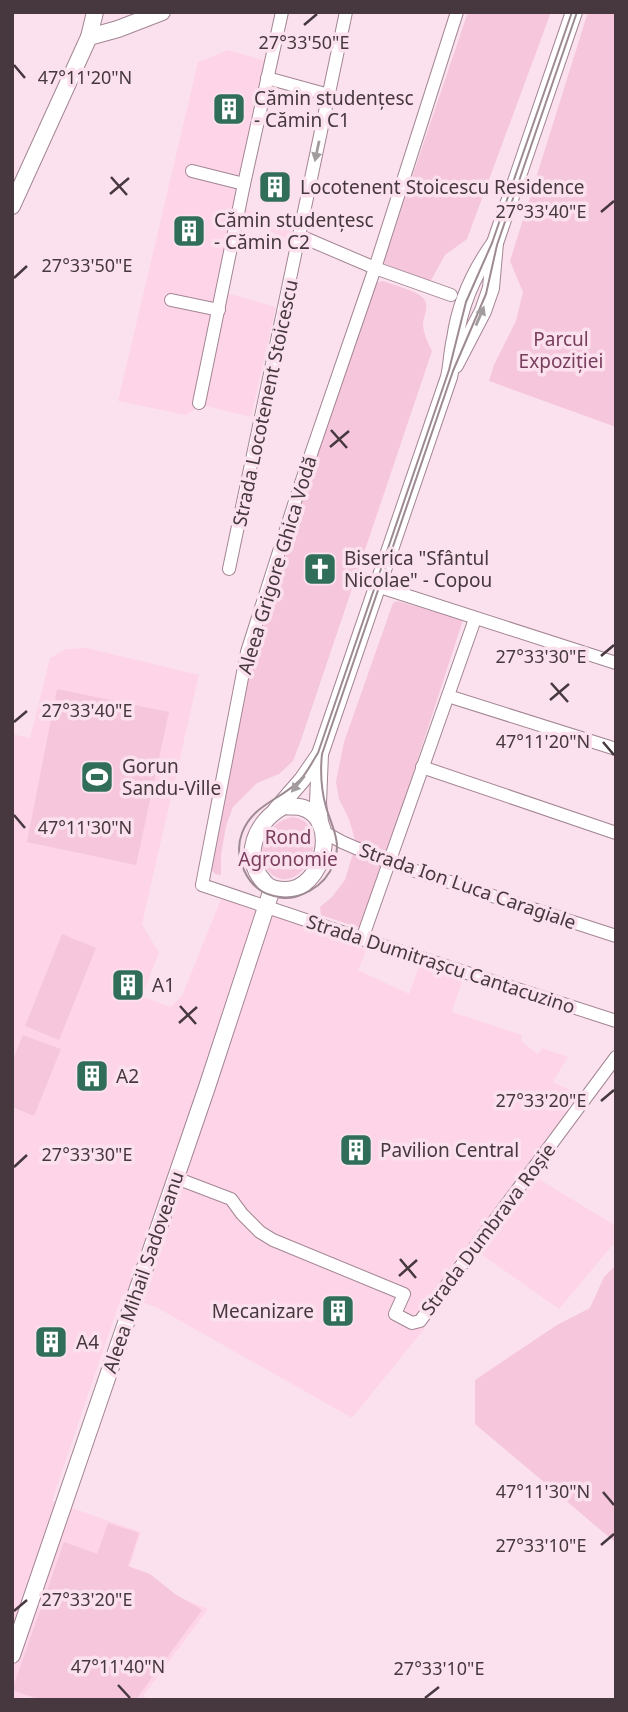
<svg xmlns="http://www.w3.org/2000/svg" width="628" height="1712" font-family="'Noto Sans',sans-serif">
  <rect width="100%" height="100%" fill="#fbe1ed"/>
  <g fill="#fed5e8">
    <polygon points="228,50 263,60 272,86 244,208 292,232 292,241 244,220 227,293 276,307 251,417 202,405 186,415 118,401 198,62"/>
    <polygon points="87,648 199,675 142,924 159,953 142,996 170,1007 182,996 221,899 368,946 358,970 409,994 420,964 463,979 452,1012 522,1035 521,1041 538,1054 542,1048 568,1057 553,1082 579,1094 524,1170 616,1226 616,1241 559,1309 468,1245 416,1316 425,1328 352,1418 156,1307 122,1295 52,1501 141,1532 129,1568 174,1595 208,1609 143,1696 151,1700 21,1700 12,1697 12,734 30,738 50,658 66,649"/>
  </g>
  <g fill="#f5c6dc">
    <polygon points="468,12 551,12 467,239 445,255 430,282 383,263"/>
    <polygon points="588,12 616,12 616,427 489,381 494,365 516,321 523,292 510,261"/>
    <path d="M 383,281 C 393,285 418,291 424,299 C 430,307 423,316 423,325 C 424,335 428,343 432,351 L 301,740 L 293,761 L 279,774 L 257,783 L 233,807 L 226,826 L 221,855 L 221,875 L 215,874 L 209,866 L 252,646 L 375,283 Z"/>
    <polygon points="397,601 463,620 363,927 357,927 321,915 320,907 332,897 345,880 356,843 349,819 339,799 336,782 344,742 393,603"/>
    <polygon points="57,689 169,712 136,865 27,842"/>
    <path d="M 293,817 C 330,823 311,883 281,879 C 274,877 268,872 265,866 C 256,844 271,821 293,817 Z"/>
    <polygon points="62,934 96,948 59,1040 25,1026"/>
    <polygon points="23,1035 61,1049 34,1116 12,1107 12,1062"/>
    <polygon points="616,1265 616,1543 475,1424 475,1380 557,1325 590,1308 604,1277"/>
    <polygon points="108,1523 139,1533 128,1566 150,1574 175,1594 202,1610 137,1698 139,1700 41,1700 12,1690 64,1542 97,1554"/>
  </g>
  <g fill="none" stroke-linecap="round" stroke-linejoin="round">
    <defs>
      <g id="street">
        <polyline points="457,12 375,268 299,489 247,652 202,885 362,939 616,1021"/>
        <polyline points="267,78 329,95"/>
        <polyline points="192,171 244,184"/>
        <polyline points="300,236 375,268 451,295"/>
        <polyline points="171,300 219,310"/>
        <polyline points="199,403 244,184 282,12"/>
        <polyline points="229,569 346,12"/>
        <polyline points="377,586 616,663"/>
        <polyline points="448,696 616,749"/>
        <polyline points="422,767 616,833"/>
        <polyline points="322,831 342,842 388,862 616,936"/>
        <polyline points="362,939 475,619"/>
        <polyline points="176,1178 231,1199 242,1214 260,1232 273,1240 404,1294 395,1314 412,1323 420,1321 616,1057"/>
      </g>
      <g id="secondary">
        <polyline points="89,37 95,12"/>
        <polyline points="12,206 89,37 118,29 162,12"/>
        <polyline points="455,365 483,311 491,288 495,243"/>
        <path d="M 284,806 C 288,807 295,806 300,807 C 342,817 323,891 285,890 C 277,890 270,889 265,883 C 240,857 256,821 284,806 Z"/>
        <polyline points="276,810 302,780 320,754"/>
        <path d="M 320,823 L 318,803 L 320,754 L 449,377 C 452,364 452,351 455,339 C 460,303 474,272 495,243 L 574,12"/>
        <polyline points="12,1655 207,1087 272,889"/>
      </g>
    </defs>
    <use href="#street" stroke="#a38593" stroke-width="14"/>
    <use href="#secondary" stroke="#a38593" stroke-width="18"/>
    <use href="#street" stroke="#fff" stroke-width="12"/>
    <use href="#secondary" stroke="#fff" stroke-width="16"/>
    <path stroke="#9d8a92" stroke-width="2" d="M 572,12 L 492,243 L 466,302 L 449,370 L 318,753 C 312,762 307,773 300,780 C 281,800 253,804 242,833 C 233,857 247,890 274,896 C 299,902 325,887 334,863 C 342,842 332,827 326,807 C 321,789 320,773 322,754 L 453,371 L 486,294 L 497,245 L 577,12"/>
  </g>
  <defs><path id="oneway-solid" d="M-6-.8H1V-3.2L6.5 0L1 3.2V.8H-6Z" transform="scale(1.75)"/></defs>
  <g fill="#a29c9e">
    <use href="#oneway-solid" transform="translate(317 151) rotate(102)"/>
    <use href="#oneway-solid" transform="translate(480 316) rotate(-67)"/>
    <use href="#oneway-solid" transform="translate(298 784) rotate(129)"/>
  </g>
  <path fill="none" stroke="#46383e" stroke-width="2.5" d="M 304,25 L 317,14M 14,65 L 25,78M 111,177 L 127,195M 110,194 L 129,178M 601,212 L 614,201M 14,278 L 27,266M 331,430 L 347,448M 330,447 L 349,431M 601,656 L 614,645M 551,683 L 568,702M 550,700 L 569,684M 14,722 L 27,711M 603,742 L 614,755M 14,815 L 25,828M 180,1006 L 196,1024M 179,1023 L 197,1007M 601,1101 L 614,1090M 14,1167 L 27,1155M 400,1259 L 416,1278M 399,1276 L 417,1260M 603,1492 L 614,1505M 601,1545 L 614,1534M 14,1611 L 27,1600M 118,1685 L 130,1698M 425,1698 L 439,1687"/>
  <defs>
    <symbol id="building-square" viewBox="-11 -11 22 22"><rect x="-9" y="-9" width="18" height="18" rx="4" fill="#316e59" stroke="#fbe1ed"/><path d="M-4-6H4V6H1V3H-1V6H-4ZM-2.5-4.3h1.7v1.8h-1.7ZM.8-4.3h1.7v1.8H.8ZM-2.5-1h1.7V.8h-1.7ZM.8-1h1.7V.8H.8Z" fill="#fff"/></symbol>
    <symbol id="church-square" viewBox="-11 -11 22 22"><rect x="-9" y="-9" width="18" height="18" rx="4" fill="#316e59" stroke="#fbe1ed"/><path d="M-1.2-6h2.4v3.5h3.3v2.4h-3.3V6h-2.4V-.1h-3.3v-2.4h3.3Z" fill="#fff"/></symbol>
    <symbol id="stadium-square" viewBox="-11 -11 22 22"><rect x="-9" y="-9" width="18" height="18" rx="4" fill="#316e59" stroke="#fbe1ed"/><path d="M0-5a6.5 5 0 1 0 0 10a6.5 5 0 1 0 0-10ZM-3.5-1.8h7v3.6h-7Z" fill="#fff"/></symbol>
  </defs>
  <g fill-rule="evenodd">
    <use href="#building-square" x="210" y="90" width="38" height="38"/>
    <use href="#building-square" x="256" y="168" width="38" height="38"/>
    <use href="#building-square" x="170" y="212" width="38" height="38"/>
    <use href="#church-square" x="301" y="550" width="38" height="38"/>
    <use href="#stadium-square" x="78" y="758" width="38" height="38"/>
    <use href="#building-square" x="109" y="966" width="38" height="38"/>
    <use href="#building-square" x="73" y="1057" width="38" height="38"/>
    <use href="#building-square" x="337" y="1131" width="38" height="38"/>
    <use href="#building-square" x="319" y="1292" width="38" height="38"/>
    <use href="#building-square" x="32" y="1323" width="38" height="38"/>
  </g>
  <g text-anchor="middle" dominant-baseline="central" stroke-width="7" stroke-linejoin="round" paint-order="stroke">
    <g font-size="19" fill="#46383e" stroke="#fbe1ed" text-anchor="start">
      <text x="254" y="98">Cămin studențesc<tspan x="254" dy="22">- Cămin C1</tspan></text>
      <text x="300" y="187">Locotenent Stoicescu Residence</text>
      <text x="214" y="220">Cămin studențesc<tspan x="214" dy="22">- Cămin C2</tspan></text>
      <text x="344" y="558">Biserica "Sfântul<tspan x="344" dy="22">Nicolae" - Copou</tspan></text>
      <text x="122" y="766">Gorun<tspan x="122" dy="22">Sandu-Ville</tspan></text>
      <text x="152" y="985">A1</text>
      <text x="116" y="1076">A2</text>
      <text x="380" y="1150">Pavilion Central</text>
      <text x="314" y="1311" text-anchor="end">Mecanizare</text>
      <text x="76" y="1342">A4</text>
    </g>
    <g font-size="19" fill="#793d5d" stroke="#fbe1ed">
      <text x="561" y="339">Parcul<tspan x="561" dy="22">Expoziției</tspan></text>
      <text x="288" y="837">Rond<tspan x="288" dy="22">Agronomie</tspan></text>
    </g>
    <g font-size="19" fill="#46383e" stroke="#fbe1ed">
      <text transform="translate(265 403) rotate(-78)">Strada Locotenent Stoicescu</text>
      <text transform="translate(277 565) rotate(-73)">Aleea Grigore Ghica Vodă</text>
      <text transform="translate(468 886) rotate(19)">Strada Ion Luca Caragiale</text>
      <text transform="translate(441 964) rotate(18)">Strada Dumitrașcu Cantacuzino</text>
      <text transform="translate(488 1229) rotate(-53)">Strada Dumbrava Roșie</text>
      <text transform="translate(143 1272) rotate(-71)">Aleea Mihail Sadoveanu</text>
    </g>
  </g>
  <g font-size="18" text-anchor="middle" fill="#46383e" stroke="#fbe1ed" stroke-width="7" stroke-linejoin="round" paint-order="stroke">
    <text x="304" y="49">27°33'50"E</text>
    <text x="85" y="84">47°11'20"N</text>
    <text x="541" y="218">27°33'40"E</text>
    <text x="87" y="272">27°33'50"E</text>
    <text x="541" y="663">27°33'30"E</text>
    <text x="87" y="717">27°33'40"E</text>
    <text x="543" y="748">47°11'20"N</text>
    <text x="85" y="834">47°11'30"N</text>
    <text x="541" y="1107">27°33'20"E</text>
    <text x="87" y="1161">27°33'30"E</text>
    <text x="543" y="1498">47°11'30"N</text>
    <text x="541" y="1552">27°33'10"E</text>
    <text x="87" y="1606">27°33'20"E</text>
    <text x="118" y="1673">47°11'40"N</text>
    <text x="439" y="1675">27°33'10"E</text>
  </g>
  <rect width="628" height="1712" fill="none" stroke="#46383e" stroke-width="28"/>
</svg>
